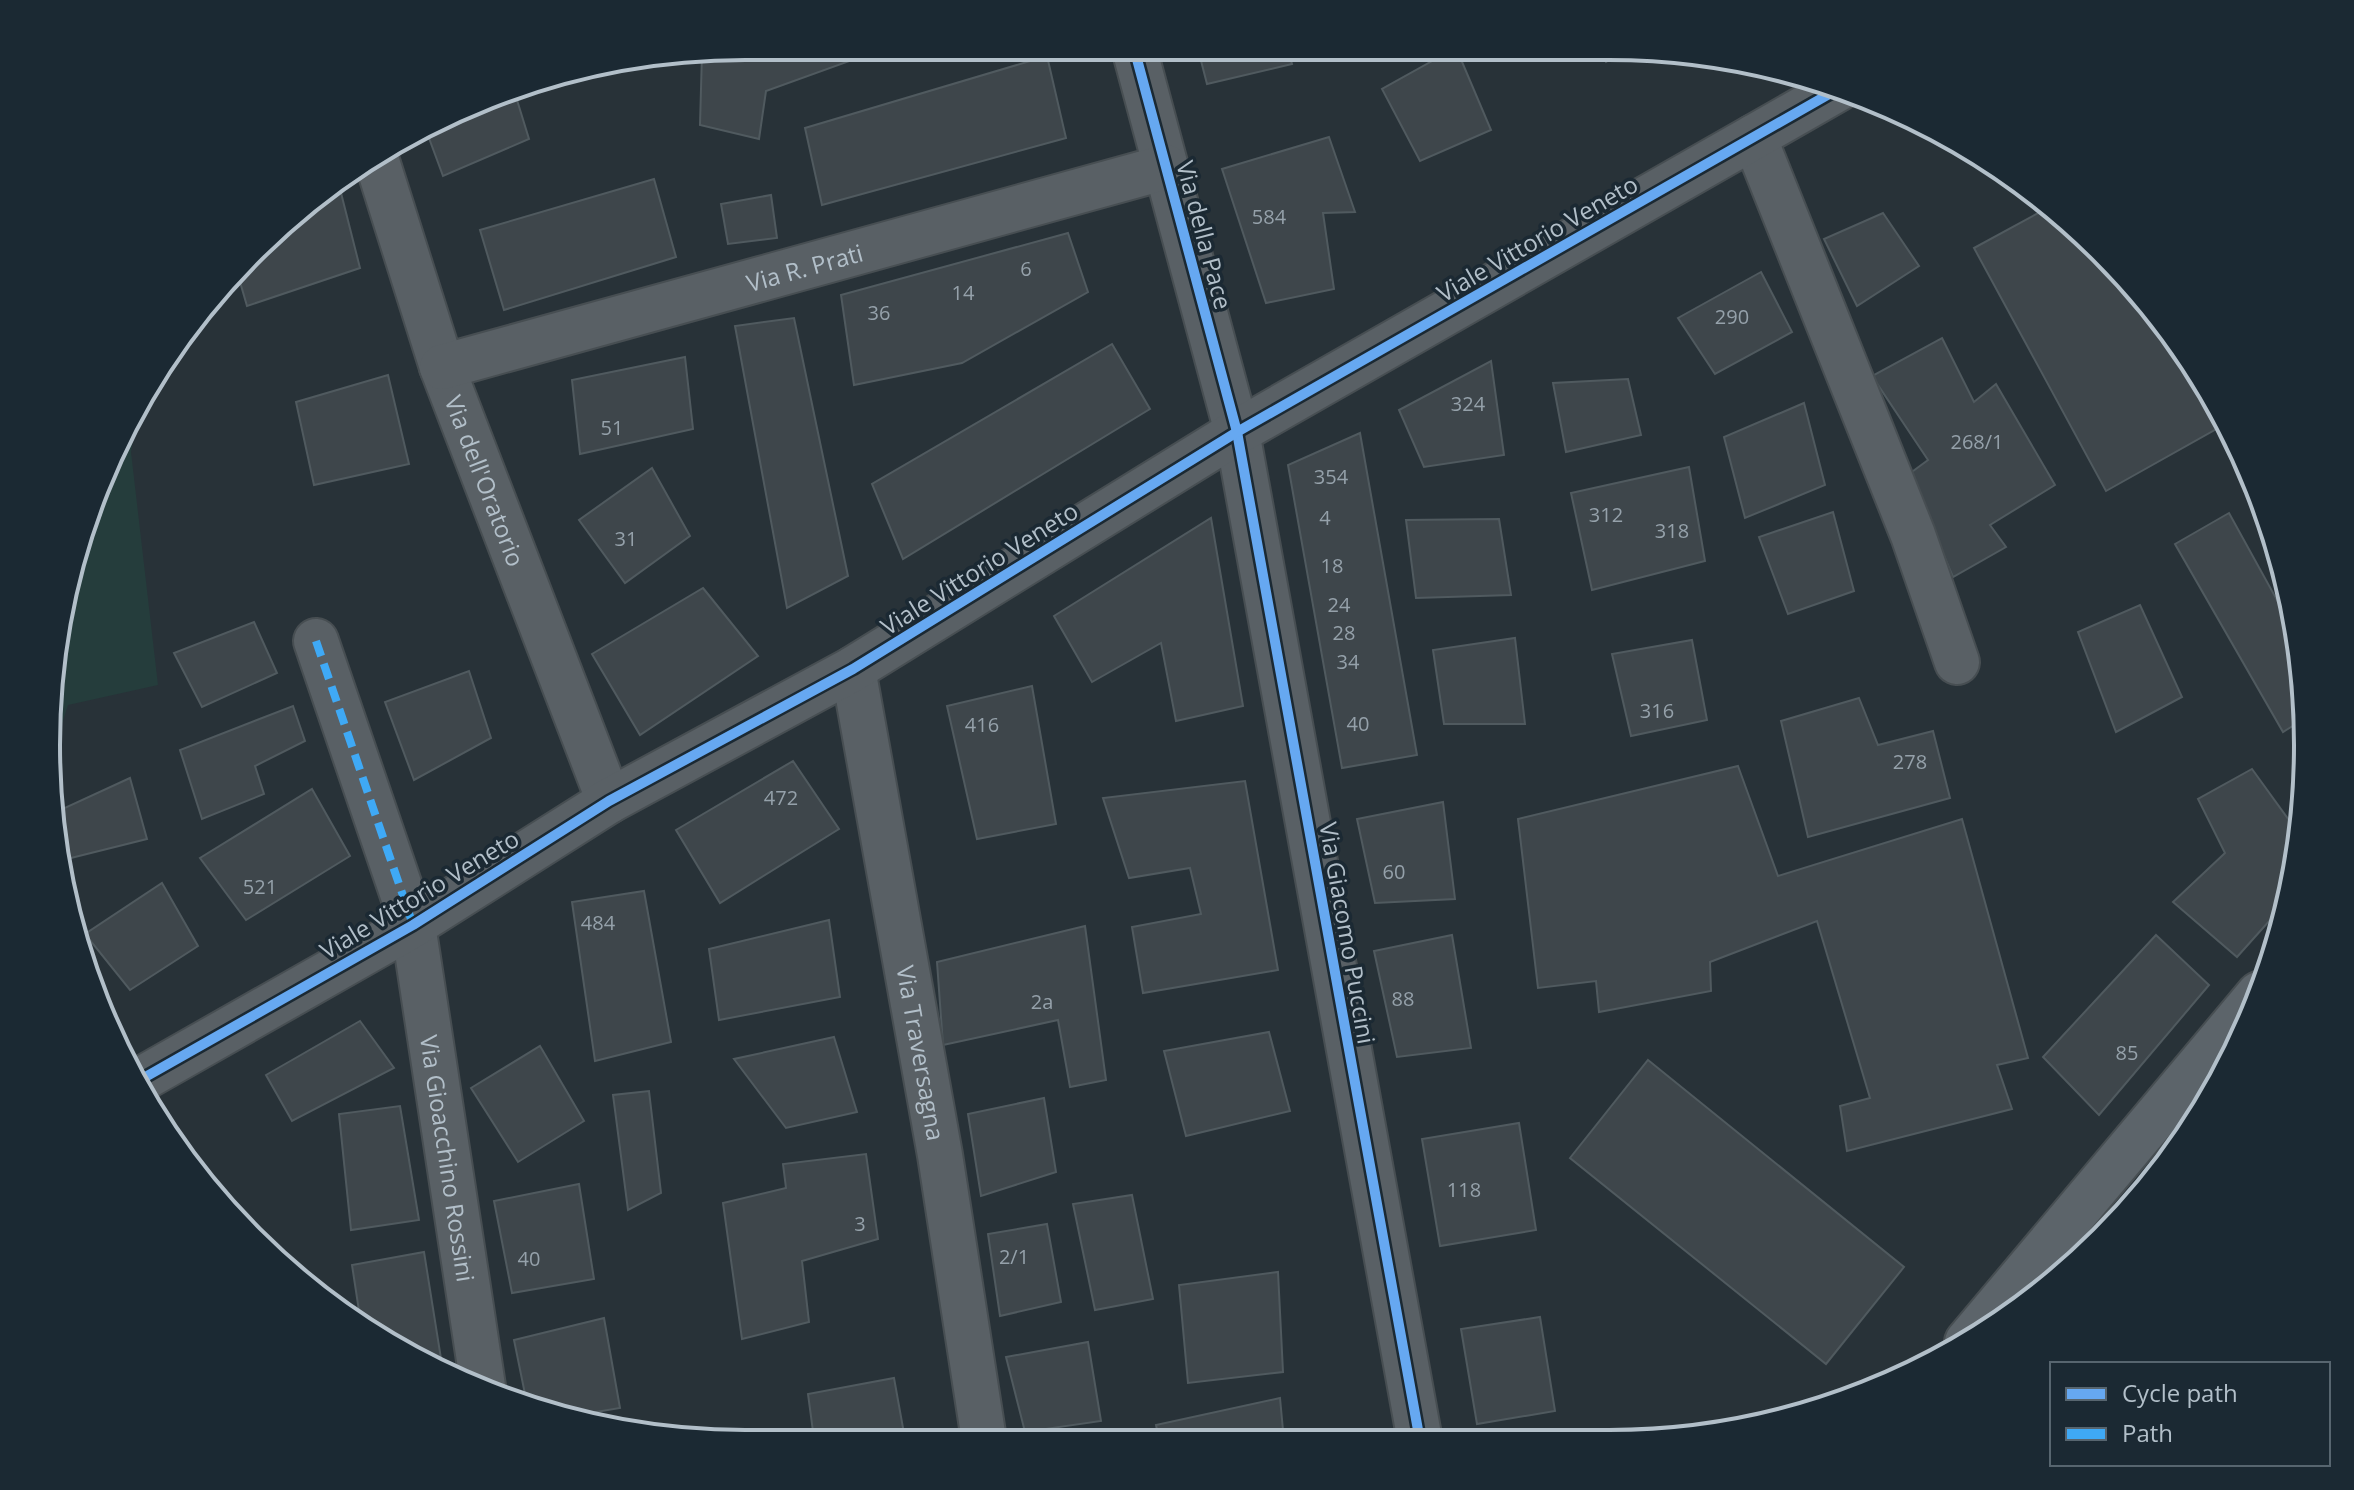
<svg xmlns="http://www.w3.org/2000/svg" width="2354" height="1490" font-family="'Open Sans',sans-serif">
  <rect width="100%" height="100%" fill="#283238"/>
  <polygon fill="#253d3c" points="136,422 131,452 158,685 68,705 53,752 47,700 83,520"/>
  <g fill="#3e464b" stroke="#505a5f" stroke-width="2">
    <polygon points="745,46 867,47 869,54 766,91 759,139 700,125 702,53"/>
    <polygon points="1198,49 1288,49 1292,64 1207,84"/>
    <polygon points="1452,50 1457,50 1491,130 1420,161 1382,89"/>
    <polygon points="1599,51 1625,51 1606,62"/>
    <polygon points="1047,56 1066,138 822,205 805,128"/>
    <polygon points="513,87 529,139 443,176 426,130"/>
    <polygon points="1329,137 1355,212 1323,213 1334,289 1266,303 1222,169"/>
    <polygon points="654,179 676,257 504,310 480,230"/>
    <polygon points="338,181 360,268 247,306 238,275"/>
    <polygon points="771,195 777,238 728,244 721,204"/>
    <polygon points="2051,206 2135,284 2215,396 2227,423 2106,491 1974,248"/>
    <polygon points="1883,213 1919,266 1857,306 1824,239"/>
    <polygon points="1068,233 1088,292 962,363 854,385 841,295"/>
    <polygon points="1761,272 1792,332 1715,374 1678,318"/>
    <polygon points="794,318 848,576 787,608 735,326"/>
    <polygon points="1942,338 1974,402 1996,384 2055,485 1990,525 2006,547 1953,577 1909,474 1928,460 1872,376"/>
    <polygon points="1112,344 1150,409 903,559 872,484"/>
    <polygon points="685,357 693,429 580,454 572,380"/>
    <polygon points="1491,361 1504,455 1424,467 1399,410"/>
    <polygon points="388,375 409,464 314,485 296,402"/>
    <polygon points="1628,379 1641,435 1566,452 1553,383"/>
    <polygon points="1804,403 1825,485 1745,518 1724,437"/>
    <polygon points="1360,433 1417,755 1342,768 1288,465"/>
    <polygon points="1689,467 1705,561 1592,590 1571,493"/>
    <polygon points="652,468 690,536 625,583 579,520"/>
    <polygon points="1833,512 1854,591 1788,614 1759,537"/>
    <polygon points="2229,513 2299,640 2304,719 2283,732 2175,544"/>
    <polygon points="1211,518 1243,706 1176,721 1161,643 1092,682 1054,616"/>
    <polygon points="1499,519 1511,595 1416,598 1406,520"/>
    <polygon points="703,588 758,656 640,735 592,654"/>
    <polygon points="2140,605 2182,697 2116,732 2078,632"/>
    <polygon points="254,622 277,673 202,707 174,653"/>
    <polygon points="1515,638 1525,724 1444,724 1433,650"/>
    <polygon points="1692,640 1707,720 1631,736 1612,654"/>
    <polygon points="469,671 491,738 414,780 385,702"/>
    <polygon points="1032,686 1056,824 977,839 947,706"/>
    <polygon points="1859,698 1878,745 1933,731 1950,798 1808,837 1781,721"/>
    <polygon points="293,706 305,741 255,766 264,794 202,819 180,750"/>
    <polygon points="793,761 839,829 720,903 676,830"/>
    <polygon points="1738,766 1778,876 1962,819 2028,1058 1997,1065 2012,1109 1847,1151 1840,1106 1870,1098 1817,921 1710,962 1711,991 1599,1012 1596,981 1538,988 1518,819"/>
    <polygon points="2252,769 2299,834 2288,900 2237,957 2173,902 2225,853 2198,799"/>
    <polygon points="130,778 147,839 63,860 58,811"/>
    <polygon points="1245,781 1278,970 1143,993 1132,927 1201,914 1190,868 1129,878 1103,798"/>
    <polygon points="312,789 350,856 246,920 200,858"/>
    <polygon points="1443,802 1455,899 1375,903 1357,819"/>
    <polygon points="162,883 198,946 130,990 85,934"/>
    <polygon points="644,891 671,1042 595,1061 572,902"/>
    <polygon points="829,920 840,997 719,1020 709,949"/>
    <polygon points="1085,926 1106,1080 1070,1087 1058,1020 943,1045 937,962"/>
    <polygon points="1452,935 1471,1048 1397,1057 1374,951"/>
    <polygon points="2156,935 2209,985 2099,1115 2043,1057"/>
    <polygon points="360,1021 394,1068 292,1121 266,1075"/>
    <polygon points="1269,1032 1290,1111 1186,1136 1164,1051"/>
    <polygon points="834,1037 857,1112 786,1128 734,1059"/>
    <polygon points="540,1046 584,1121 518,1162 471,1088"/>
    <polygon points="1648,1060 1904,1267 1826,1364 1570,1158"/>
    <polygon points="649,1091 661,1193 628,1210 613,1095"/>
    <polygon points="1044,1098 1056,1172 981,1196 968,1114"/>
    <polygon points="400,1106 419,1220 351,1230 339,1114"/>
    <polygon points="1519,1123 1536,1230 1440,1246 1422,1139"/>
    <polygon points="866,1154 878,1239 802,1261 809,1322 742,1339 723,1203 786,1188 783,1164"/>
    <polygon points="579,1184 594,1279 512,1293 494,1201"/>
    <polygon points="1132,1195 1153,1299 1095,1310 1073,1204"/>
    <polygon points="1047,1224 1061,1302 1000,1316 988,1234"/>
    <polygon points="424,1252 443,1371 361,1324 352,1265"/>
    <polygon points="1278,1272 1283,1372 1188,1383 1179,1285"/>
    <polygon points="1540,1317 1555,1411 1477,1424 1461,1329"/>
    <polygon points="604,1318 620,1408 572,1416 527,1404 514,1340"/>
    <polygon points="1088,1342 1101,1421 1025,1432 1006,1357"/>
    <polygon points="894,1378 905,1439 814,1439 808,1394"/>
    <polygon points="1280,1398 1284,1441 1159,1440 1156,1425"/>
  </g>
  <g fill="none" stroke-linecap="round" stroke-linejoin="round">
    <defs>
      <g id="street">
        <polyline points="1134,48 1237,432 1420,1441"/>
        <polyline points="1754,137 1913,535 1957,662"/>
        <path id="s1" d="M 375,155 L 442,367 L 609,801"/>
        <path id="s2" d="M 442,367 L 1166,167"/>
        <path id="s3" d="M 316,641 L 413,925 L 484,1393"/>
        <path id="s4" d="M 853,669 L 940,1155 L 984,1440"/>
        <polyline points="140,1080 413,925 609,801 853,669 1237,432 1838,89"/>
      </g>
      <polyline id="secondary" points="1967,1342 2259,994"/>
    </defs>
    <use href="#street" stroke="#474e52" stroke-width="48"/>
    <use href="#secondary" stroke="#474e52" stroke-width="48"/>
    <use href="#street" stroke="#596065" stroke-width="44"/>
    <use href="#secondary" stroke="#5c646a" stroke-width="44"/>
    <polyline stroke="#3fa9f5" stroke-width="8" stroke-dasharray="16 8" stroke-linecap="butt" points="316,641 413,925"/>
    <defs>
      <g id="cycleway">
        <polyline points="1134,48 1237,432 1420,1441"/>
        <polyline points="140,1080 413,925 609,801 853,669 1237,432 1838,89"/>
      </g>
    </defs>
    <use href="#cycleway" stroke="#1b2933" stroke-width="15"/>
    <use href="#cycleway" stroke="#66a8f1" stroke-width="10"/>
  </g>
  <g text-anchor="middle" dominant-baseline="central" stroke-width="7" stroke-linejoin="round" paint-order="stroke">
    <g font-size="20" fill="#95a1aa">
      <text x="1269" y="216">584</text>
      <text x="1026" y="268">6</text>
      <text x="963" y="292">14</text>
      <text x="879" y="312">36</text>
      <text x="1732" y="316">290</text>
      <text x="1468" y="403">324</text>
      <text x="612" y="427">51</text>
      <text x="1977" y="441">268/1</text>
      <text x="1331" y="476">354</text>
      <text x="1606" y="514">312</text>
      <text x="1325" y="517">4</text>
      <text x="1672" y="530">318</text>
      <text x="626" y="538">31</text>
      <text x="1332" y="565">18</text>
      <text x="1339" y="604">24</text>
      <text x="1344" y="632">28</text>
      <text x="1348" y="661">34</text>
      <text x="1657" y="710">316</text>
      <text x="1358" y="723">40</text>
      <text x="982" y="724">416</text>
      <text x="1910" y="761">278</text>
      <text x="781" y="797">472</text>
      <text x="1394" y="871">60</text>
      <text x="260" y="886">521</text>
      <text x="598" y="922">484</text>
      <text x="1403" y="998">88</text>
      <text x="1042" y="1001">2a</text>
      <text x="2127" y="1052">85</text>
      <text x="1464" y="1189">118</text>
      <text x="860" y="1223">3</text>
      <text x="1014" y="1256">2/1</text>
      <text x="529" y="1258">40</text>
    </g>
    <g font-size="24" fill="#b2bfc9" stroke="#1b2933">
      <text transform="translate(1205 235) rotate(75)">Via della Pace</text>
      <text transform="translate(1537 238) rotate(-30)">Viale Vittorio Veneto</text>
      <text stroke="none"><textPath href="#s2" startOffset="376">Via R. Prati</textPath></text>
      <text stroke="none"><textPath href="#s1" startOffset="344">Via dell'Oratorio</textPath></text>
      <text transform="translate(979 568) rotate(-32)">Viale Vittorio Veneto</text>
      <text transform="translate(419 894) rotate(-31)">Viale Vittorio Veneto</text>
      <text transform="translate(1348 933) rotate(80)">Via Giacomo Puccini</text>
      <text stroke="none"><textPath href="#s4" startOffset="390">Via Traversagna</textPath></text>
      <text stroke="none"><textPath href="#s3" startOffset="536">Via Gioacchino Rossini</textPath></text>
    </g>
  </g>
  <path d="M0 0H2354V1490H0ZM745 60H1609A685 685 0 0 1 2294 745V745A685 685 0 0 1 1609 1430H745A685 685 0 0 1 60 745V745A685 685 0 0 1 745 60Z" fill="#1b2933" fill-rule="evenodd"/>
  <path fill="none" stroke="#b2bfc9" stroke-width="4" d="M745 60H1609A685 685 0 0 1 2294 745V745A685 685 0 0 1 1609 1430H745A685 685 0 0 1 60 745V745A685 685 0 0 1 745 60Z"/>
  <rect x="2050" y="1362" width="280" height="104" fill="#1b2933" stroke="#57656f" stroke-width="2"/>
  <rect x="2066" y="1388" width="40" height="12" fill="#66a8f1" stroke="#57656f" stroke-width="2"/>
  <text x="2122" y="1402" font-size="24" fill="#b2bfc9">Cycle path</text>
  <rect x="2066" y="1428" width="40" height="12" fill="#3fa9f5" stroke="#57656f" stroke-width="2"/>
  <text x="2122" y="1442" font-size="24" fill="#b2bfc9">Path</text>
</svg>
